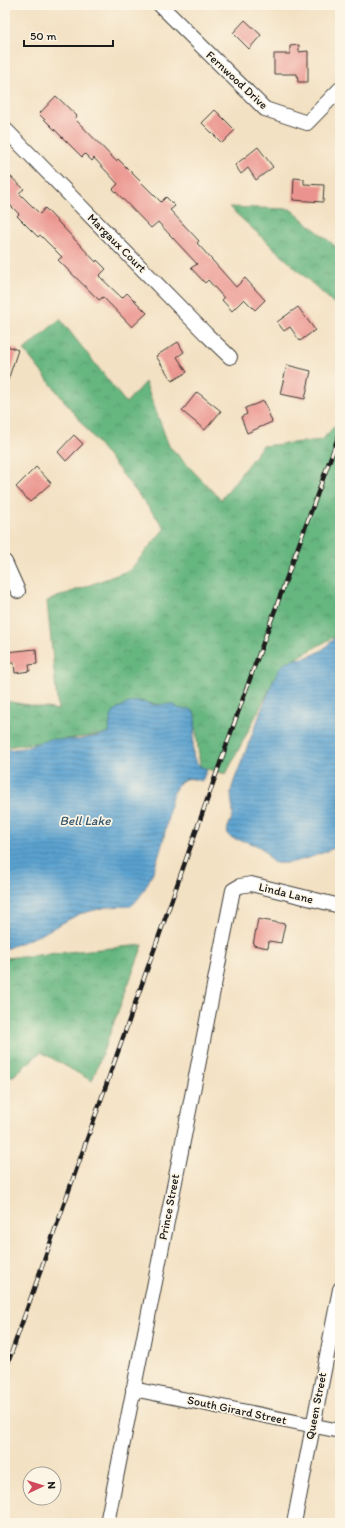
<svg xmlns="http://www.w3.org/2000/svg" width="345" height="1528" font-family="Itim,sans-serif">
  <defs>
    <pattern id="forest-crowns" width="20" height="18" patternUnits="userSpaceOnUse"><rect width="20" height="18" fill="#66b680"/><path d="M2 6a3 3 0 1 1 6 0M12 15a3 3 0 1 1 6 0" fill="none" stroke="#539368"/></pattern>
    <pattern id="water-rules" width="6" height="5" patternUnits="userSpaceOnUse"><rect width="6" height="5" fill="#5aa2d0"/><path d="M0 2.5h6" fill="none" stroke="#4a83a8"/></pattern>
  </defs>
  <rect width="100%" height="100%" fill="#fcf5e5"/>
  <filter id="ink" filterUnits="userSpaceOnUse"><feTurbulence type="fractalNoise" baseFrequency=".025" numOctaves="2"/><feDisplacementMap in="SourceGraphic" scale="8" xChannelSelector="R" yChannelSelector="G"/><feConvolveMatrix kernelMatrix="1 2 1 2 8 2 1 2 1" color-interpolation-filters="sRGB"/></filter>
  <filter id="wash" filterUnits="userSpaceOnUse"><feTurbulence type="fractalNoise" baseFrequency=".012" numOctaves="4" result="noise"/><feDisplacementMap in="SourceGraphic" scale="16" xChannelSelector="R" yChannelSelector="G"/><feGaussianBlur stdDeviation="0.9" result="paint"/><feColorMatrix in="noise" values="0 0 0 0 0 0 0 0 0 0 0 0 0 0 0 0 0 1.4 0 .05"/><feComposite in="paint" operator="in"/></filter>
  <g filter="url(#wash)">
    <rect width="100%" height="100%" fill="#f3e1c3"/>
    <g fill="url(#forest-crowns)" stroke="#41694e">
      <polygon points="229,207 290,209 340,250 340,309"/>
      <polygon points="60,319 126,403 145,382 169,446 221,500 262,446 322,440 340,420 340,627 337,635 281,667 226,774 200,767 194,712 138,701 107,734 5,747 5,701 58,710 47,601 130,570 165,528 24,350"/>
      <polygon points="143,945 92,1081 41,1052 12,1077 5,1075 5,958"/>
    </g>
    <g fill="url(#water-rules)" stroke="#3b5f76">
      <path d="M 340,628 L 340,845 C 328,852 286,868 273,862 C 268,859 268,853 264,850 C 260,847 255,844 250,843 C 245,840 231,840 228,835 C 225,829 232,820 233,814 C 233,807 231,800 231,793 C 231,789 233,785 234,781 L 273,681 C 276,676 278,669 283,665 C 288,660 296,659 303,658 C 321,654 332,644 340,628 Z"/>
      <path d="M 138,701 L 155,705 L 172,704 L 180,709 L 190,709 L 194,712 C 200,730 181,763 207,769 L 202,781 C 196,780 188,776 182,781 C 169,790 169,818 165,832 C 161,853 148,893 131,906 L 107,907 L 79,914 L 42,934 L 5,949 L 5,750 L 23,748 L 50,739 L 78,740 L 107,734 L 109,732 C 110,727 109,721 111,717 C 114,708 129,702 138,701 Z"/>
    </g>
    <g id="blocks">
      <g fill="#eb948f">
        <polygon points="245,20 261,35 249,49 233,33"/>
        <polygon points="299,45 299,52 308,51 308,82 298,82 297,74 274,74 274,54 290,54 290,46"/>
        <polygon points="56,96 77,116 75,119 116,161 118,159 161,202 166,197 175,206 170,210 199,241 197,243 236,287 245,278 265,300 255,310 244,299 232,311 222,300 224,298 208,280 205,283 191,268 197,264 158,222 151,228 113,189 118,184 94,158 92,161 85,154 82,157 39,114"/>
        <polygon points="215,110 235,130 222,143 202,123"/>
        <polygon points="258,147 273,167 256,180 248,168 241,174 235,165"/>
        <polygon points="10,176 24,189 19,193 40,214 45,208 96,262 97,260 106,269 99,276 122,298 127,293 147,313 132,327 103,297 99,300 66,268 58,260 62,257 40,235 38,237 17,216 19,214 5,200 5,181"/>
        <polygon points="294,178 304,179 304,184 324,185 323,202 293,200"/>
        <polygon points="298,307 315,330 300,341 290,327 284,331 277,322"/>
        <polygon points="178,342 184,352 177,357 187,372 172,381 156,356"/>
        <polygon points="5,345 18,350 7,383 5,383"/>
        <polygon points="287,365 311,371 305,399 280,394"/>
        <polygon points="197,392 221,411 205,430 182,411"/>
        <polygon points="264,401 272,422 247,433 241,417 247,414 245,408"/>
        <polygon points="74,435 83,444 66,461 58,452"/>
        <polygon points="36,467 51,483 30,502 16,487"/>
        <polygon points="36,649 37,664 29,665 30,671 15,673 14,663 7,663 6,652"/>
        <polygon points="258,919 285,924 281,943 269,941 268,948 253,945"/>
      </g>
    </g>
  </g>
  <g filter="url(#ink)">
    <use href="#blocks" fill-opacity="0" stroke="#3c3a35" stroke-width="1"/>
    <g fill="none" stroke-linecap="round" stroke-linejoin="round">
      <defs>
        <g id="minor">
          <polyline points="160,5 265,109 307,123 340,89"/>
          <polyline points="5,129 206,334 230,357"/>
          <polyline points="5,562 18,591"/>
          <polyline points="133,1389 340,1431"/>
          <polyline points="107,1523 233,890 240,886 251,884 340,906"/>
          <polyline points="294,1523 340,1289"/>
        </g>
      </defs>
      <use href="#minor" stroke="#3c3a35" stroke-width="16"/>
      <use href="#minor" stroke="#fff" stroke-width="14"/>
      <defs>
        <polyline id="rail" points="5,1371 252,673 340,432"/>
      </defs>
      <use href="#rail" stroke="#1c1c1c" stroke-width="4.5"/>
      <use href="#rail" stroke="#fcf5e5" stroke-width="3" stroke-dasharray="9" stroke-linecap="butt"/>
    </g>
  </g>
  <g text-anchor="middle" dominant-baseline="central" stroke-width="3.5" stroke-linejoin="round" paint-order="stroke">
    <g font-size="12" fill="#1c1c1c" stroke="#fcf5e5">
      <text transform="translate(237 80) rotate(43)">Fernwood Drive</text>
      <text transform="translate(117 243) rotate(45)">Margaux Court</text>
      <text transform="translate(286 893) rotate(14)">Linda Lane</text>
      <text transform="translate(169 1207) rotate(-79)">Prince Street</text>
      <text transform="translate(316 1406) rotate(-79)">Queen Street</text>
      <text transform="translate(237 1410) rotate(12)">South Girard Street</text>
    </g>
    <g font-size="13" font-style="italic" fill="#38586d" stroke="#fcf5e5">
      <text x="85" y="820">Bell Lake</text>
    </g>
  </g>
  <rect width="345" height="1528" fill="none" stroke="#fcf5e5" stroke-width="20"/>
  <g transform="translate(42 1486) rotate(86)"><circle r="19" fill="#fcf5e5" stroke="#a29e95"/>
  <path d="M0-3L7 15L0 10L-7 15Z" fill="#d1495b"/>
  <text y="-6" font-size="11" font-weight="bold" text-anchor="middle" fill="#1c1c1c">N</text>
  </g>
  <path d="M24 40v6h89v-6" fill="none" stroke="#1c1c1c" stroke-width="2"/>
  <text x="30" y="40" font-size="12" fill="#1c1c1c" stroke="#fcf5e5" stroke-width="3" paint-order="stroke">50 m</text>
</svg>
